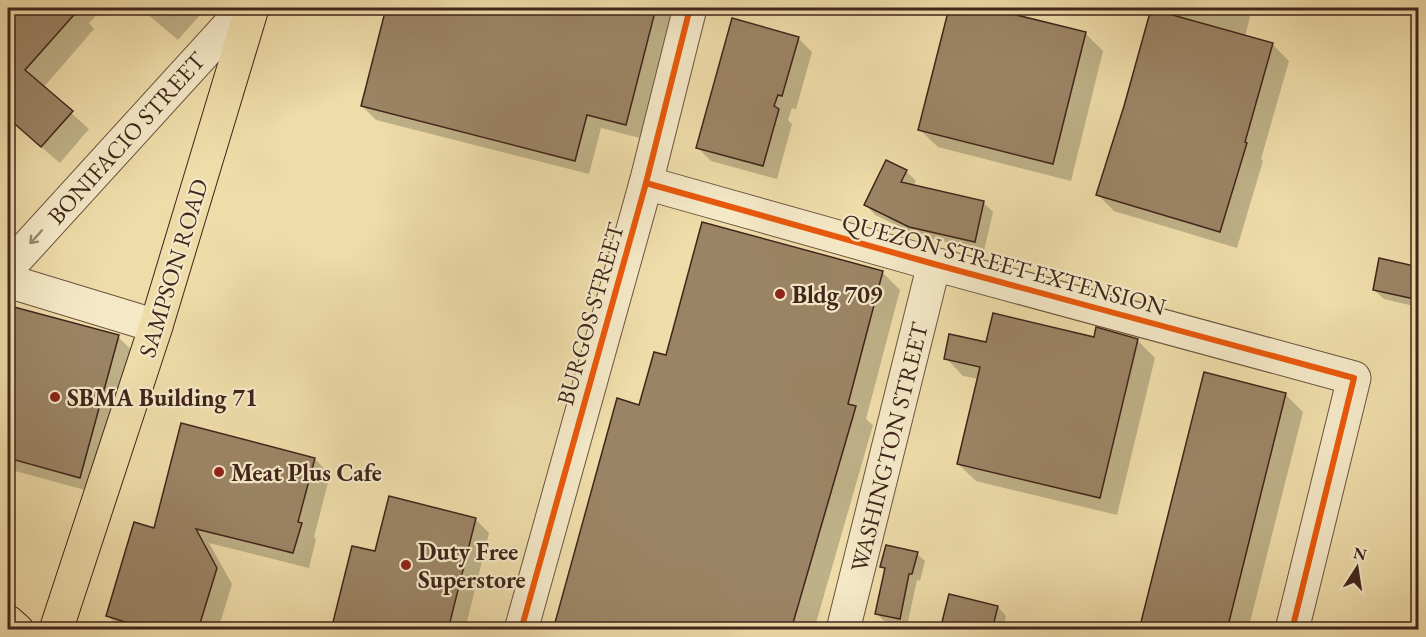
<svg xmlns="http://www.w3.org/2000/svg" width="1426" height="637" font-family="'EB Garamond',serif">
  <rect width="100%" height="100%" fill="#eedca9"/>
  <filter id="stains"><feTurbulence type="fractalNoise" baseFrequency=".00333" numOctaves="4"/><feColorMatrix values="0 0 0 0 .2 0 0 0 0 .09 0 0 0 0 .02 0 0 0 .5 -.17"/></filter>
  <radialGradient id="worn" r=".72"><stop offset=".6" stop-color="#630" stop-opacity="0"/><stop offset="1" stop-color="#630" stop-opacity=".3"/></radialGradient>
  <g fill="#0003">
    <polygon points="8,8 103,8 89,23 94,29 43,88 89,129 60,163 8,119"/>
    <polygon points="140,8 206,8 178,40"/>
    <polygon points="387,8 673,8 640,138 601,128 589,174 376,120 362,106"/>
    <polygon points="951,8 982,8 1085,33 1103,51 1071,181 938,147 920,130"/>
    <polygon points="1153,8 1252,8 1245,37 1272,44 1289,61 1261,159 1263,161 1237,248 1114,211 1097,194 1125,106"/>
    <polygon points="798,38 812,52 796,109 792,108 788,120 792,124 777,179 711,161 697,147"/>
    <polygon points="906,171 916,181 913,186 983,202 993,212 984,251 920,236 875,215 866,205"/>
    <polygon points="1418,269 1418,307 1384,299 1374,290"/>
    <polygon points="882,272 900,290 866,419 873,425 814,630 555,630 640,407 667,357"/>
    <polygon points="15,308 118,337 135,353 96,493 8,469 8,336"/>
    <polygon points="1095,339 1137,340 1155,358 1117,515 976,481 958,464 979,379 963,376 946,358 987,344"/>
    <polygon points="1285,394 1303,412 1248,630 1141,630"/>
    <polygon points="315,459 330,475 314,537 316,539 309,568 209,543 232,584 218,630 122,630 108,616 155,530"/>
    <polygon points="475,519 489,533 465,630 332,630 376,553"/>
    <polygon points="917,554 925,561 920,581 917,580 907,626 884,621 876,613 886,570 882,567"/>
    <polygon points="950,595 998,607 1006,616 1003,630 941,630"/>
    <polygon points="1088,625 1105,630 1087,630"/>
  </g>
  <g fill="#9b8465" stroke="#41251b" stroke-width="1.5">
    <polygon points="8,8 80,8 25,70 73,111 41,147 8,118"/>
    <polygon points="386,8 656,8 626,125 587,115 575,161 361,106"/>
    <polygon points="949,8 988,8 1086,32 1053,164 918,130"/>
    <polygon points="1151,9 1273,43 1245,142 1247,143 1220,232 1096,195 1124,106"/>
    <polygon points="732,18 799,37 782,96 778,95 774,106 779,109 763,166 696,148"/>
    <polygon points="886,160 907,170 901,182 984,201 975,242 909,227 864,205"/>
    <polygon points="702,222 883,271 848,404 856,406 791,630 553,630 617,398 639,405 654,352 666,355"/>
    <polygon points="1379,258 1419,267 1419,300 1373,290"/>
    <polygon points="14,307 119,335 80,478 8,458 8,330"/>
    <polygon points="993,313 1094,337 1096,327 1138,339 1100,498 957,464 980,367 944,359 949,334 986,342"/>
    <polygon points="1204,372 1286,393 1227,630 1139,630"/>
    <polygon points="181,423 315,458 298,522 302,523 293,553 196,529 217,568 198,630 151,630 106,616 134,522 154,528"/>
    <polygon points="389,496 476,518 448,630 331,630 352,546 375,551"/>
    <polygon points="886,545 918,552 912,574 909,574 900,619 875,614 885,568 880,567"/>
    <polygon points="949,594 998,606 992,630 940,630"/>
  </g>
  <g fill="none" stroke-linecap="round" stroke-linejoin="round">
    <defs>
      <g id="minor">
        <polyline points="646,183 934,264 1354,378 1292,630"/>
        <polyline points="8,268 245,8"/>
        <polyline points="8,281 156,326"/>
        <polyline points="521,630 646,183 690,8"/>
        <polyline points="843,630 934,264"/>
      </g>
      <g id="major">
        <polyline points="8,622 17,630"/>
        <polyline points="56,630 156,326 252,8"/>
      </g>
    </defs>
    <use href="#minor" stroke="#6c533e" stroke-width="35"/>
    <use href="#major" stroke="#41251b" stroke-width="35"/>
    <use href="#minor" stroke="#f4e8c7" stroke-width="33"/>
    <use href="#major" stroke="#eedca9" stroke-width="33"/>
    <defs>
      <g id="cycleway">
        <polyline points="646,183 934,264 1354,378 1292,630"/>
        <polyline points="521,630 646,183 690,8"/>
      </g>
    </defs>
    <use href="#cycleway" stroke="#f4e8c7" stroke-width="10"/>
    <use href="#cycleway" stroke="#e8590c" stroke-width="6"/>
  </g>
  <defs><path id="oneway-shaft" d="M-6 0H5M1.5-3L5.5 0L1.5 3" fill="none" stroke-width="1.6" stroke-linecap="round" stroke-linejoin="round" transform="scale(1.5)"/></defs>
  <use stroke="#9a8671" href="#oneway-shaft" transform="translate(36 237) rotate(132)"/>
  <g fill="#8f2418" stroke="#f4e8c7" stroke-width="2">
    <circle cx="780" cy="294" r="6"/>
    <circle cx="55" cy="397" r="6"/>
    <circle cx="219" cy="472" r="6"/>
    <circle cx="406" cy="565" r="6"/>
  </g>
  <g text-anchor="middle" dominant-baseline="central" stroke-width="4.5" stroke-linejoin="round" paint-order="stroke">
    <g font-size="24" fill="#41251b" stroke="#f4e8c7">
      <text transform="translate(126 138) rotate(-48)">BONIFACIO STREET</text>
      <text transform="translate(1004 264) rotate(15)">QUEZON STREET EXTENSION</text>
      <text transform="translate(173 268) rotate(-73)">SAMPSON ROAD</text>
      <text transform="translate(590 314) rotate(-74)">BURGOS STREET</text>
      <text transform="translate(889 447) rotate(-76)">WASHINGTON STREET</text>
    </g>
    <g font-size="24" font-weight="bold" fill="#41251b" stroke="#f4e8c7" text-anchor="start">
      <text x="792" y="294">Bldg 709</text>
      <text x="67" y="397">SBMA Building 71</text>
      <text x="231" y="472">Meat Plus Cafe</text>
      <text x="418" y="551">Duty Free<tspan x="418" dy="28">Superstore</tspan></text>
    </g>
  </g>
  <rect width="1426" height="637" fill="none" stroke="#eedca9" stroke-width="30"/>
  <rect x="9" y="9" width="1408" height="619" fill="none" stroke="#41251b" stroke-width="3"/>
  <rect x="15" y="15" width="1396" height="607" fill="none" stroke="#41251b" stroke-width="1.5"/>
  <g transform="translate(1357 568) rotate(12)" stroke="#f4e8c7" stroke-width="4.5" paint-order="stroke">
  <path d="M0-4.5L10 22L0 15L-10 22Z" fill="#41251b"/>
  <text y="-9" font-size="16" font-weight="bold" text-anchor="middle" fill="#41251b">N</text>
  </g>
  <rect width="100%" height="100%" filter="url(#stains)"/>
  <rect width="100%" height="100%" fill="url(#worn)"/>
</svg>
